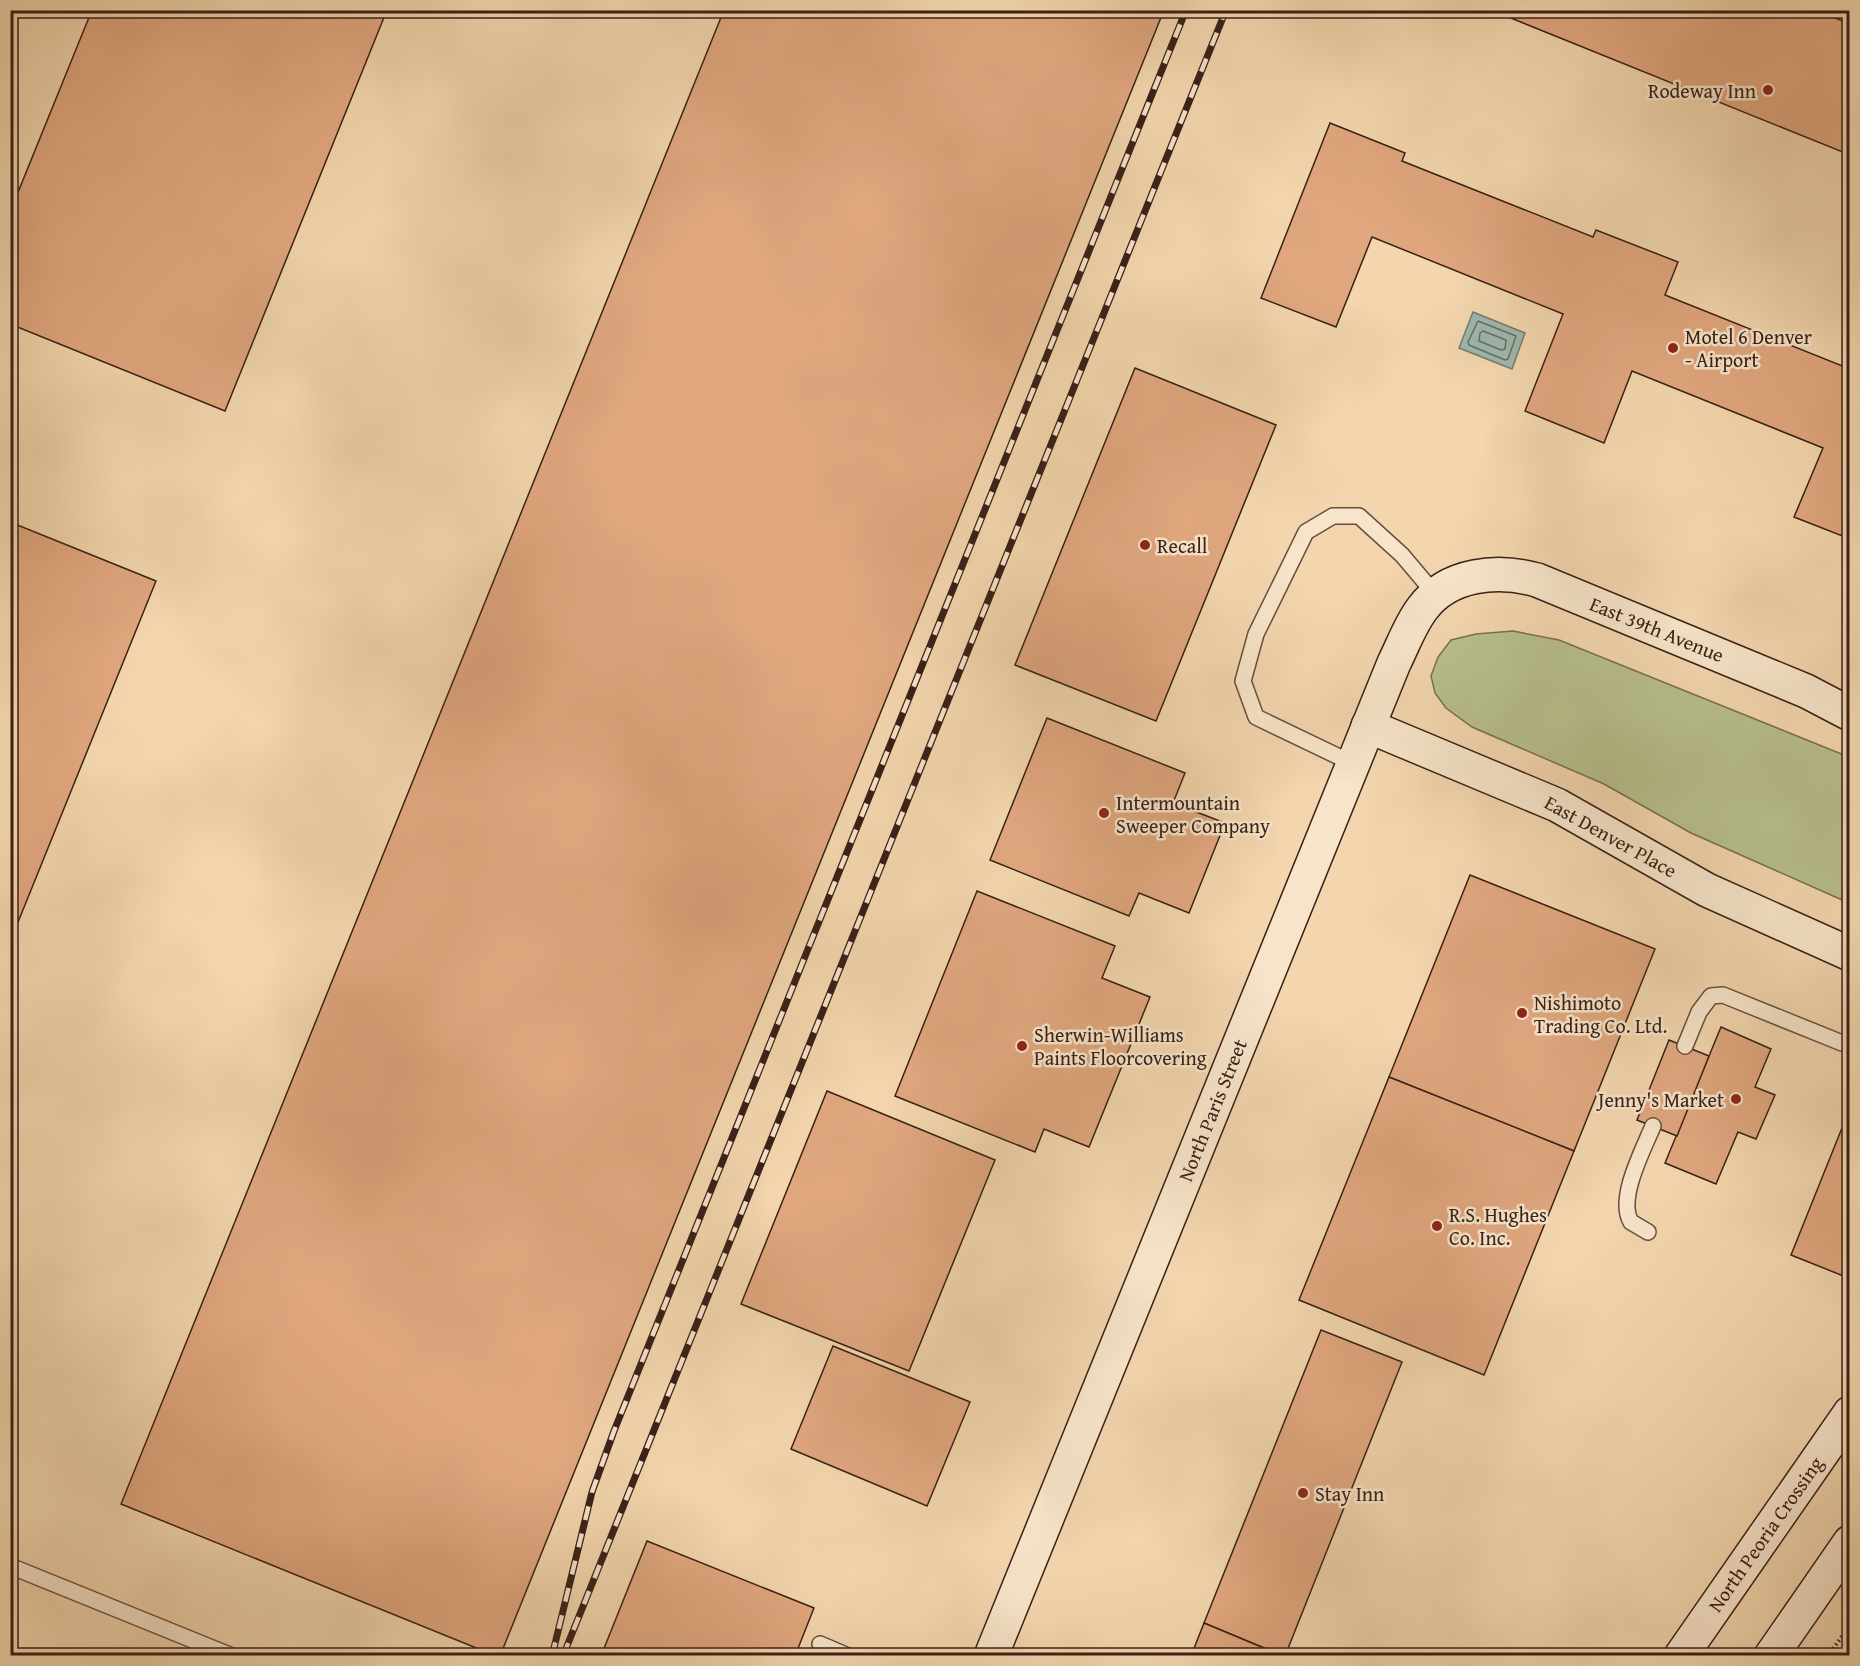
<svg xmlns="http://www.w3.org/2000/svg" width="1860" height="1666" font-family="'Gentium Book Plus',serif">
  <rect width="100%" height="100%" fill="#f3d6ae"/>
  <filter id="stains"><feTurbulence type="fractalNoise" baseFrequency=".00333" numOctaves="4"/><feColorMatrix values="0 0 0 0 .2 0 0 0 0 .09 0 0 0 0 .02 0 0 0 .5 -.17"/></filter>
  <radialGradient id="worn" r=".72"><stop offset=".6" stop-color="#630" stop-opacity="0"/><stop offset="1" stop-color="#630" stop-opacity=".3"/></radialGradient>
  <polygon fill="#b7be8d" stroke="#786f52" stroke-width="1.5" points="1513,631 1559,640 1849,757 1849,903 1691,833 1604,784 1472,727 1446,708 1435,693 1431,676 1438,657 1451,640 1476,634"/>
  <polygon fill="#9cb8af" stroke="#747b72" stroke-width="1.5" points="1473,312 1525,333 1512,369 1459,348"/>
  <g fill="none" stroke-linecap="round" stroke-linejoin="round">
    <g stroke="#6a6c63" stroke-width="1.5">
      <polygon points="1478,321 1516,336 1508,359 1505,360 1469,345 1468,342"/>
      <polygon points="1483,331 1506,340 1505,349 1501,350 1479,341 1480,333"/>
    </g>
  </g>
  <g fill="#e0a77f" stroke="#392017" stroke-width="1.5">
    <polygon points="92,10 387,10 225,411 10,324 10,212"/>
    <polygon points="724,10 1164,10 500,1656 496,1656 121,1504"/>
    <polygon points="1491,10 1816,10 1850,24 1850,155"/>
    <polygon points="1330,123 1405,153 1402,161 1593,237 1596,230 1678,262 1665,295 1850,369 1850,539 1794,517 1823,448 1632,371 1604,443 1525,411 1563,314 1372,237 1336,327 1261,298"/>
    <polygon points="1135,368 1276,425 1156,721 1015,665"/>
    <polygon points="10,522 156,581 10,942"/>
    <polygon points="1047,718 1185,773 1173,803 1225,823 1189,913 1139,893 1129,916 990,860"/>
    <polygon points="1470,875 1655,949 1574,1151 1389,1077"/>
    <polygon points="977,891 1115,946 1102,978 1150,997 1089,1147 1044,1129 1035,1152 895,1096"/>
    <polygon points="1721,1027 1771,1049 1755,1087 1775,1095 1756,1139 1738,1132 1716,1184 1665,1163"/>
    <polygon points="1669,1040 1709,1056 1677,1136 1637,1120"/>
    <polygon points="1389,1077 1574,1151 1484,1375 1299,1300"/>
    <polygon points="827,1091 995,1160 909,1371 741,1304"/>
    <polygon points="1850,1108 1850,1268 1846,1277 1791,1255"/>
    <polygon points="1321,1330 1402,1362 1285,1656 1283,1656 1204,1623"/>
    <polygon points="833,1346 970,1402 927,1506 791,1449"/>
    <polygon points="647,1541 814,1608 795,1656 601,1656"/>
    <polygon points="1204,1623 1283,1656 1191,1656"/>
  </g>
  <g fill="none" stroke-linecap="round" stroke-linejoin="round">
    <defs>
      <g id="lane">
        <polyline points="1354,764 1256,717 1243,681 1256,634 1306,532 1333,516 1359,516 1402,555 1435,594"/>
        <polyline points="1685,1046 1699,1012 1711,996 1723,995 1842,1043"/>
        <path d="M 1648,1232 L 1631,1222 C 1617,1199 1643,1150 1653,1126"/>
        <polyline points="10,1566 232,1656"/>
        <polyline points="820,1644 848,1656"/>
      </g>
      <g id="secondary">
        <polyline points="1368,726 1557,805 1707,890 1850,954"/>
        <path d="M 991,1656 L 1394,663 C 1403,645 1410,625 1422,609 C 1448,573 1498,569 1537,580 L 1806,691 L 1850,714"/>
        <polyline points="1681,1656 1850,1413"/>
        <polyline points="1771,1656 1850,1542"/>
      </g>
    </defs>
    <use href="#lane" stroke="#684e3d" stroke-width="18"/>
    <use href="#secondary" stroke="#392017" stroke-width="36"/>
    <polyline stroke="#392017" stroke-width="4" stroke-dasharray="1.5 3" stroke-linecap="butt" points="1828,1656 1850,1625"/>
    <use href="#lane" stroke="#f7e4ca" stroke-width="15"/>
    <use href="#secondary" stroke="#f7e4ca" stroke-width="33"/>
    <defs>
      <g id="rail">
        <polyline points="552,1656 592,1492 614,1431 1186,10"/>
        <polyline points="563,1656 1226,10"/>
      </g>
    </defs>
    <use href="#rail" stroke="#392017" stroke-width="7"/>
    <use href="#rail" stroke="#f7e4ca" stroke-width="4.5" stroke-dasharray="14" stroke-linecap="butt"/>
  </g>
  <g fill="#8f2418" stroke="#f7e4ca" stroke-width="2">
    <circle cx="1768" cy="90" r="6"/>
    <circle cx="1673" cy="348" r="6"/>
    <circle cx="1145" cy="545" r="6"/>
    <circle cx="1104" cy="813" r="6"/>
    <circle cx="1522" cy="1013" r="6"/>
    <circle cx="1022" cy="1046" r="6"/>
    <circle cx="1736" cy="1099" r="6"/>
    <circle cx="1437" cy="1226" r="6"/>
    <circle cx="1303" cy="1493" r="6"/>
  </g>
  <g text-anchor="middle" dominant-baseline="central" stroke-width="5" stroke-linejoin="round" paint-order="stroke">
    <g font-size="20" fill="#392017" stroke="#f7e4ca" text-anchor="start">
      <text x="1756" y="90" text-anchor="end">Rodeway Inn</text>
      <text x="1685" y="336">Motel 6 Denver<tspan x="1685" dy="23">- Airport</tspan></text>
      <text x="1157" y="545">Recall</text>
      <text x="1116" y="802">Intermountain<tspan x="1116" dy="23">Sweeper Company</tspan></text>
      <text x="1534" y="1002">Nishimoto<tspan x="1534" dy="23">Trading Co. Ltd.</tspan></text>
      <text x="1034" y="1034">Sherwin-Williams<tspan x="1034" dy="23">Paints Floorcovering</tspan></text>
      <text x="1724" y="1099" text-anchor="end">Jenny's Market</text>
      <text x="1449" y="1214">R.S. Hughes<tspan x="1449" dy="23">Co. Inc.</tspan></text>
      <text x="1315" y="1493">Stay Inn</text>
    </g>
    <g font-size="20" fill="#392017" stroke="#f7e4ca">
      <text transform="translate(1657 629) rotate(22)">East 39th Avenue</text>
      <text transform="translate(1611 836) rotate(29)">East Denver Place</text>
      <text transform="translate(1212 1110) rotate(-68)">North Paris Street</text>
      <text transform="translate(1765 1534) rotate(-55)">North Peoria Crossing</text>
    </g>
  </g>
  <rect width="1860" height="1666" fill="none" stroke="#f3d6ae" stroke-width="36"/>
  <rect x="12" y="12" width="1836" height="1642" fill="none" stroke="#392017" stroke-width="3"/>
  <rect x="18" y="18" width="1824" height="1630" fill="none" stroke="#392017" stroke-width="1.5"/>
  <rect width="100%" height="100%" filter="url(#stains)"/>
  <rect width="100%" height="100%" fill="url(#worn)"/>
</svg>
